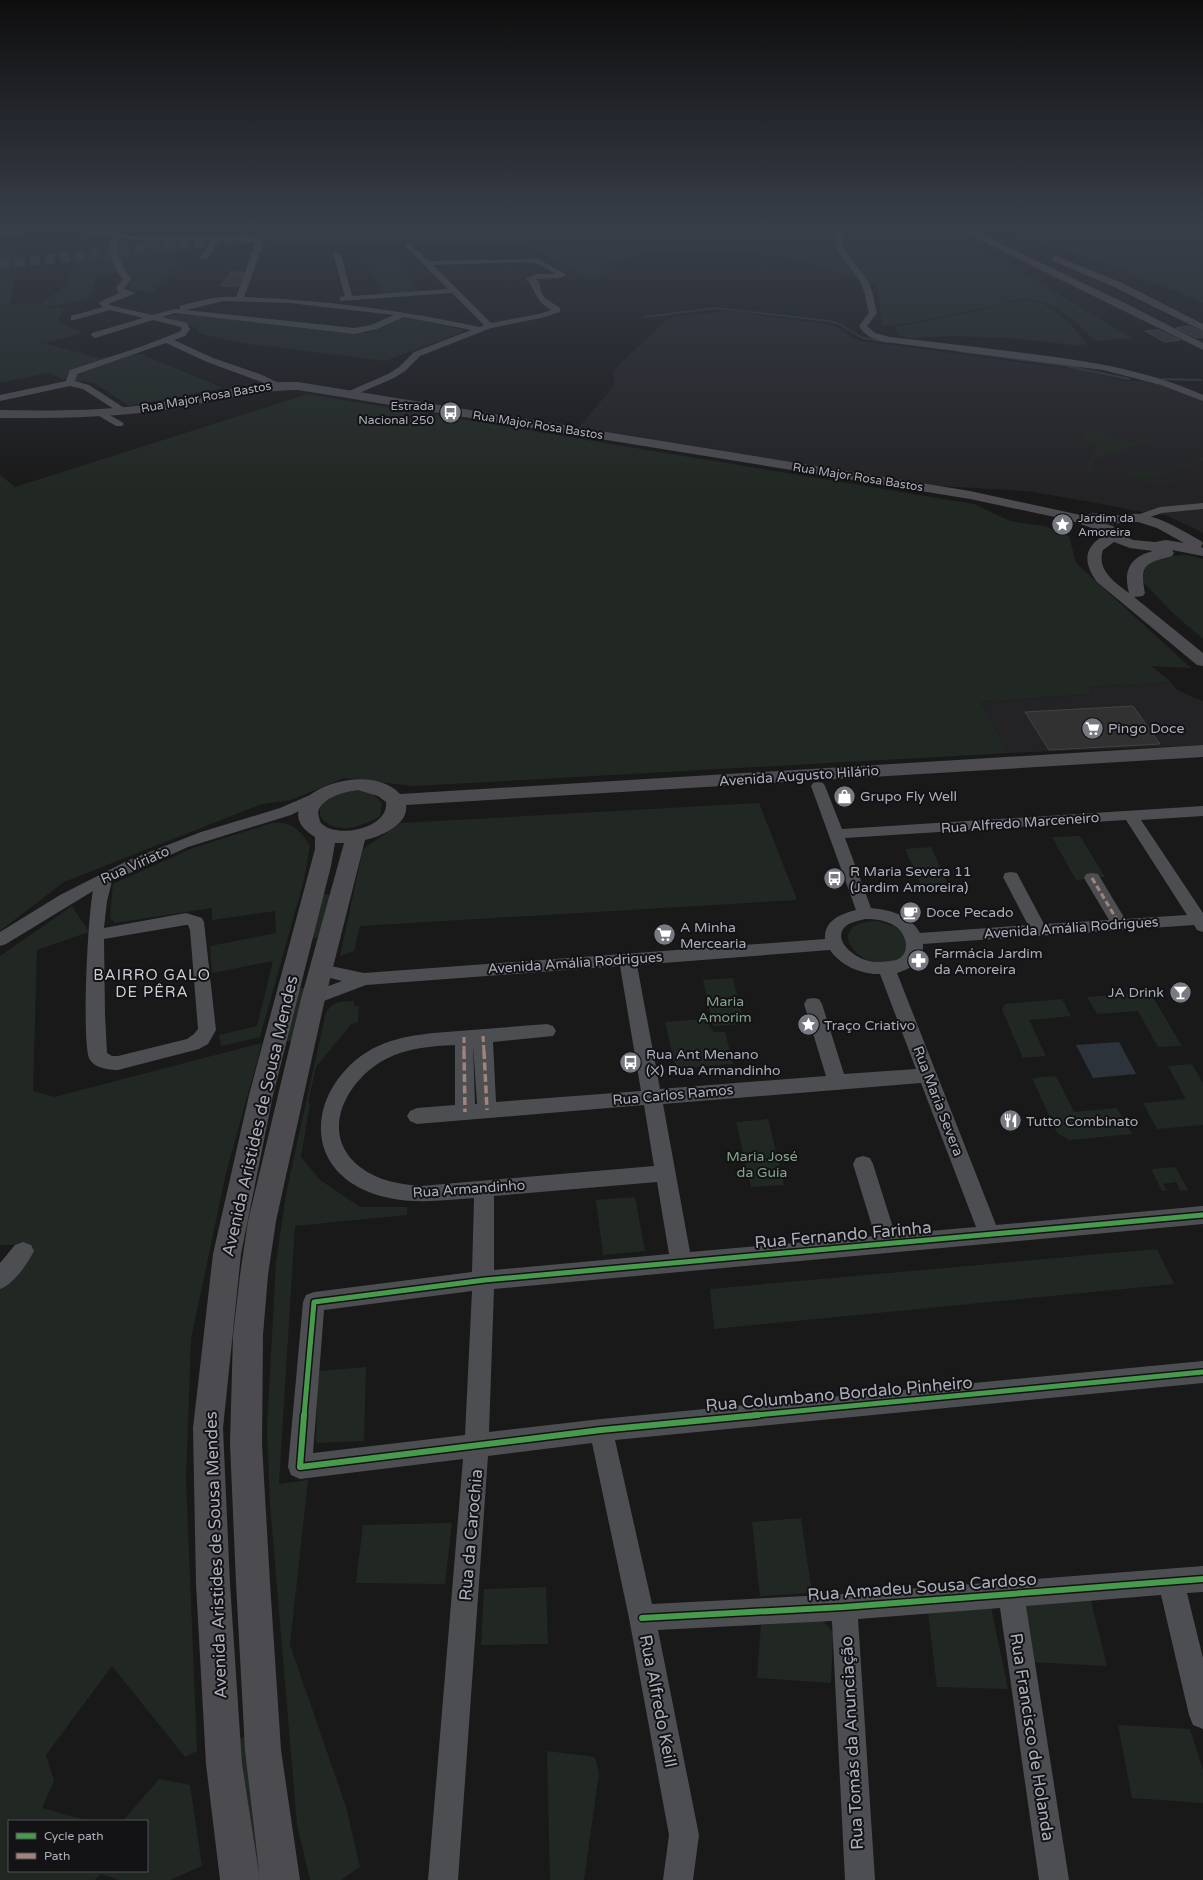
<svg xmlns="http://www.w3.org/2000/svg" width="1203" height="1880" font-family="'Varela Round',sans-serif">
  <rect width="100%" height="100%" fill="#191919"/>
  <g fill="#232325">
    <polygon points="125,238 161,240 163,248 117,252 116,241"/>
    <polygon points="726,311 833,325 859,341 1082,370 1125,381 1162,381 1197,392 1203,395 1203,533 1165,515 1146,513 1101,504 1027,491 937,486 579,427 614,386 613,371 668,318"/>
    <polygon points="1171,682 1177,690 1203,701 1203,745 1009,753 980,702 1093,694 1089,687"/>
  </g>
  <g fill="#212823">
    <path d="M 165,229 L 317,229 L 330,234 L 388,229 L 941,229 L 1000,259 L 1132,338 L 1095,341 C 1068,314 1046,291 1005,303 C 1013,303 1022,300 1030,301 C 1054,303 1072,326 1087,343 L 1079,346 L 1023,339 L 957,336 L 909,338 L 898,335 L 896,327 L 972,312 L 1001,304 L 912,323 L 883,326 L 877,286 L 815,264 L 776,256 L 704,249 L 664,249 L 613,261 L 602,276 L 588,279 L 533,246 L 279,243 L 246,236 L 139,237 Z"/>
    <polygon points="998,229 1203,229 1203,303 1110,265"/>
    <polygon points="14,241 17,268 10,304 42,303 65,286 81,253 103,251 105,256 162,249 161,242 176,242 177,265 153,292 130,290 127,272 97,274 89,300 39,308 64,307 58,321 83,333 45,343 97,358 141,354 223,388 129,406 94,383 62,379 48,373 0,383 0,242"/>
    <polygon points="390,253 419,292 384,294 362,254"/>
    <polygon points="179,314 356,333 368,333 405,317 463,330 457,334 385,361 243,343 201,334 196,328 167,317"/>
    <polygon points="308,394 974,504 1010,521 1044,526 1069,536 1076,563 1191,668 1151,666 1171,682 1089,687 1093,694 980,702 1009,753 414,786 344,778 291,800 262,804 64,882 0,931 0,475 15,487"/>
    <polygon points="1087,432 1099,432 1112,434 1110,439 1136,442 1139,437 1151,440 1092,460 1094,472 1085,472 1097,446 1082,437 1083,434"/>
    <path d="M 1203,457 L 1203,460 L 1147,479 L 1178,481 C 1166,484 1134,482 1127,473 L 1131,469 L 1162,471 Z"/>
    <polygon points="1187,555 1203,559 1203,639 1174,614 1141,580 1147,564 1166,556"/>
    <path d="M 356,789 L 373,794 L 382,803 L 380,816 C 364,826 339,835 323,820 C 320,817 319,813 320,809 C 322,804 324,799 329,796 C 335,792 348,791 356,789 Z"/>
    <polygon points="759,803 797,900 360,926 354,951 340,956 363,849 401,823"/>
    <path d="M 272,823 C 294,822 299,829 310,846 L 304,880 L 260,1037 L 221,1046 L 219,1035 L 257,1026 L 273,961 L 212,973 L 210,946 L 276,933 L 275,911 L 212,920 L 212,908 L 115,923 L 110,918 L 113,884 L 193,848 Z"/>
    <polygon points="1080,836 1105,877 1076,880 1052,837"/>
    <polygon points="931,847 948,885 922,887 905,849"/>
    <polygon points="322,894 331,895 321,937 311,938"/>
    <polygon points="72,906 89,932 37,950 33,1091 54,1097 262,1043 226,1173 191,1339 186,1479 197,1751 185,1757 112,1666 46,1755 54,1781 42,1808 89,1821 9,1821 9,1871 147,1871 147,1821 123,1821 159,1779 190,1785 202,1866 170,1880 120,1880 101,1874 95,1880 0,1880 0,1266 16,1245 0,1245 0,956"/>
    <path d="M 877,921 L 896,927 L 907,939 L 907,952 C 872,988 812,923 877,921 Z"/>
    <polygon points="733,978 744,1024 713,1026 703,980"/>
    <polygon points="299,988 309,988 294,1041 285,1041"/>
    <polygon points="1144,993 1154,999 1182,1046 1158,1047 1138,1011 1097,1014 1087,997"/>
    <polygon points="1062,999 1071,1016 1029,1020 1046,1056 1023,1058 1002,1010 1005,1004"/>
    <path d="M 354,1001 L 354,1006 L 359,1006 L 358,1022 L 351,1024 L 316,1067 L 308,1103 L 310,1103 L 301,1157 L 320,1180 L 360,1207 L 407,1207 L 407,1215 L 295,1226 L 279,1484 L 308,1480 L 290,1645 L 346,1807 L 360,1867 L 341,1880 L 310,1880 L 297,1825 L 270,1504 L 267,1427 L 276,1263 L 286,1194 L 325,1016 C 332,1000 339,1002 354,1001 Z"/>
    <polygon points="701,1019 708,1020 710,1028 714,1032 725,1032 733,1064 679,1068 675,1064 665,1022"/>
    <polygon points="1192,1064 1203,1083 1203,1125 1157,1129 1143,1103 1186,1099 1168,1066"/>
    <polygon points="1056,1076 1074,1112 1117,1108 1132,1134 1069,1140 1057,1133 1032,1078"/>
    <polygon points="768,1119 784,1185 751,1187 736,1122"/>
    <polygon points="1175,1167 1188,1190 1181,1191 1176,1182 1163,1184 1167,1191 1162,1191 1151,1169"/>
    <polygon points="635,1197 645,1251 603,1255 596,1200"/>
    <polygon points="1157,1249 1174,1284 714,1329 710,1289"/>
    <polygon points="366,1367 364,1441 316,1443 318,1371"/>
    <polygon points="801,1518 812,1593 760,1596 752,1522"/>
    <polygon points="452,1523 445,1584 356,1583 363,1525"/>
    <polygon points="546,1587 548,1644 481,1645 484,1589"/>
    <polygon points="1090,1597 1107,1666 1030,1662 1023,1600"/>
    <polygon points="991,1607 1008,1689 937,1687 928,1612"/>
    <polygon points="822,1619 833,1633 831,1683 757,1678 761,1625"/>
    <polygon points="1118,1725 1190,1729 1203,1770 1203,1803 1132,1798"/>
    <polygon points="249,1736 264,1880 254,1880 235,1740"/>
    <polygon points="547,1751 595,1757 599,1773 584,1880 550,1880"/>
  </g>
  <polygon fill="#2c333b" points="1119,1042 1136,1074 1093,1078 1076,1045"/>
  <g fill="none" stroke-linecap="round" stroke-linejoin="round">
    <g stroke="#2c333b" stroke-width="2">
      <polyline points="644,317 716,308 829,321 837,323 863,338 888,342"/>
      <polyline points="957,351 1074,367"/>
    </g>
    <g stroke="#2c333b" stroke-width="2.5">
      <polyline points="1067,366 1129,379"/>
      <polyline points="1163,379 1201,380"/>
    </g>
  </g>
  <g fill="#313132" stroke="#424245">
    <polygon points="231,272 244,272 238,286 221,286"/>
    <polygon points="1189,326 1203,332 1203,337 1197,338 1176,328"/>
    <polygon points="1158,330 1180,340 1165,342 1145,331"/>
    <polygon points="1133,706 1160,744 1049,750 1025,712"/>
  </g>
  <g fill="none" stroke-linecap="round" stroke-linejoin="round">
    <polyline stroke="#363739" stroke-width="10" stroke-dasharray="10 5" stroke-linecap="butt" points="0,264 333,229"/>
    <g fill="#4d4e52" fill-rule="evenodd">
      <polygon points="22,229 47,229 0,236 0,232"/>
      <path d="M 67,229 L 92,229 L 134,236 L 257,237 L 264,242 L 244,297 C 323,300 402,310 480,327 L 484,325 L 452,293 L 340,301 L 340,297 L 345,296 L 333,254 L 337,252 L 341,254 L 352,296 L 448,289 L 406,247 L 405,245 L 409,243 L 429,261 L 538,259 L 567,275 L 559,278 L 536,279 L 539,282 L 541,292 L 545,298 L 560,308 L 560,312 L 541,318 L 491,328 L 420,356 L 405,371 L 394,378 L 350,397 L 345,394 L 347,392 L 388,374 L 399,367 L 414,352 L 471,330 L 404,317 L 377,329 L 355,334 L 175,313 L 162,317 L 187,323 L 190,329 L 185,336 L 174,340 L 213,358 L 260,374 L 283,385 L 281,387 L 275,387 L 207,362 L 166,343 L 77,374 L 75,381 L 89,385 L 126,409 L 128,411 L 126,413 L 120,413 L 83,389 L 70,386 L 0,401 L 0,395 L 66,381 L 70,370 L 140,347 L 179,332 L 182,329 L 181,327 L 153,320 L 95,338 L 91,335 L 92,333 L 143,318 L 110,310 L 74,320 L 71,320 L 71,316 L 103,307 L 99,304 L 100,302 L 119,293 L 116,288 L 123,279 C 113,268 110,255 109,241 L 114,238 ZM 121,239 L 211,241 L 200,257 L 204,259 L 207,259 L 218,241 L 256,242 L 236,297 C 217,296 199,301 180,306 L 180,309 L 175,309 L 152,315 L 113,306 L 108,304 L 136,293 L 124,289 L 131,279 C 122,267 118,257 117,242 ZM 526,262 L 536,263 L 556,274 L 537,274 L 526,279 C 537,290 532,298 551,310 L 539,314 L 491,323 L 433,265 ZM 224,301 L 289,303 L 394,315 L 371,325 L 355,328 L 186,310 Z"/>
      <path d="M 836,229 L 843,229 C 836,252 861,265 870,286 C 874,294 874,304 877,313 L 867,326 L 875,333 L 890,337 C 929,341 968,346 1008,351 C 1074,359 1141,367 1203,395 L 1203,401 L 1161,385 L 1103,370 L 885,342 C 874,339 865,337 859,326 L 869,313 C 866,304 866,294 862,286 C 854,266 828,252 836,229 Z"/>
      <polygon points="102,411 122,422 124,424 122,426 116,426 99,416 97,414 99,412"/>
      <polygon points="1203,503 1203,509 1162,513 1138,521 1132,518 1134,516 1160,507"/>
      <path d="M 818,782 L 823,783 L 825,786 L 842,829 L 1203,806 L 1203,816 L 1141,820 L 1203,913 L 1203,932 L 1197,930 L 1194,925 L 923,944 C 924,960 911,969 897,973 L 996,1225 L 1203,1206 L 1203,1224 L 494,1289 L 489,1432 L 601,1419 L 1203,1361 L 1203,1383 L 615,1440 L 652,1604 L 844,1594 L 1203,1566 L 1203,1592 L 1187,1593 L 1203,1658 L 1203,1729 L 1193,1725 L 1189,1715 L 1161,1595 L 1026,1606 L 1069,1880 L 1039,1880 L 1000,1608 L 858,1619 L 875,1880 L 845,1880 L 832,1621 L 658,1630 L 699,1835 L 693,1880 L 663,1880 L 669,1835 L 629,1618 L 592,1443 L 488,1456 L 458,1880 L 428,1880 L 463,1459 L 300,1479 L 291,1475 L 288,1467 L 303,1302 L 306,1295 L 314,1292 L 472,1272 L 474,1198 C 436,1201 400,1206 364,1190 C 296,1158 316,1080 372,1049 C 402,1033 438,1033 472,1030 C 497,1028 522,1026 547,1024 L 553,1026 L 556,1031 L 553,1036 L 493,1042 L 496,1102 L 641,1091 L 620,966 L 366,985 L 313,1005 L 307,1004 L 304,999 L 307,994 L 342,981 L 315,974 L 312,970 L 315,966 L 321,964 L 364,973 L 825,939 C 824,920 841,914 856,910 L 811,786 L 813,783 ZM 1126,820 L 1187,915 L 1125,919 L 1098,874 L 1092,873 L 1086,874 L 1084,878 L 1109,920 L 1044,924 L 1019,877 L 1017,873 L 1011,872 L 1005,873 L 1003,877 L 1028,925 L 920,933 C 910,915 891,910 871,908 L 845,838 ZM 865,919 C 875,919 886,920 895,926 C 909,935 912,960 890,961 C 882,962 874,963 866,960 C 855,957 835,943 843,929 C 848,922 858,921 865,919 ZM 830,950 C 840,965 862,975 880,974 L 916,1069 L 844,1074 L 822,1004 L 819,999 L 813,998 L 807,999 L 804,1004 L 826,1076 L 660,1089 L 637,965 ZM 473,1044 L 477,1104 L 475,1104 ZM 455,1045 L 455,1105 L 417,1108 L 410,1111 L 407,1116 L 410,1121 L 417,1124 L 644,1105 L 654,1166 L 421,1186 C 399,1184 378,1181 360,1167 C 317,1134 347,1079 386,1059 C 407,1048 432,1046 455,1045 ZM 921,1083 L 976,1227 L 895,1234 L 873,1164 L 870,1158 L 863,1156 L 856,1158 L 853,1164 L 875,1236 L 690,1252 L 663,1104 ZM 657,1182 L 669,1254 L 494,1270 L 494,1196 ZM 472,1291 L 465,1435 L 313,1453 L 324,1310 Z"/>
      <path d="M 324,789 L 329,790 L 331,793 L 329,796 L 291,815 L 188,847 L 112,881 L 107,901 L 104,928 L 186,913 L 202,918 L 204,922 L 216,1030 L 208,1044 L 199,1049 L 118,1070 C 109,1070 95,1068 90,1060 C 81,1046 88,912 93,891 L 6,944 L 0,946 L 0,932 L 60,895 L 129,860 L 201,832 L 280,808 ZM 186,925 L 188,925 L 190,930 L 198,1029 L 194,1034 L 187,1039 L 118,1056 L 112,1056 L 107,1053 L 105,1014 L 104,939 Z"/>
      <path d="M 23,1242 L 31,1245 L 34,1251 C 27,1264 14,1284 0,1289 L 0,1263 L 15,1245 Z"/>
    </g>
    <g fill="#4c4c50" fill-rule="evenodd">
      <path d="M 280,382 L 298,382 L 970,491 L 1085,516 C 1092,511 1104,515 1112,515 C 1121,516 1130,513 1139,514 C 1162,517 1181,530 1201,541 L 1203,543 L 1201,547 L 1203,548 L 1203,556 L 1172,550 L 1174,553 L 1172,556 C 1146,563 1139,564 1145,593 L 1143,596 L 1134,597 L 1203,653 L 1203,666 L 1197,665 L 1097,582 C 1083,563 1083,547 1105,535 L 1103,532 L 1069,520 L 970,499 L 298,390 C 250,390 205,404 157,411 C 105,418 52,418 0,418 L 0,410 C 52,411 106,411 158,403 C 199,397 238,386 280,382 ZM 1138,522 L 1157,528 L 1184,543 L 1166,540 L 1155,542 L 1133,540 L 1118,533 L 1113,526 L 1106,524 ZM 1114,542 L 1130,548 L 1153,551 C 1130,557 1123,570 1129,593 C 1116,583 1096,570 1103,550 Z"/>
      <path d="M 1203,745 L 1203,757 L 406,805 C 409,825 380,837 365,840 L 325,999 L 276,1221 L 268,1275 L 263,1335 L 262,1444 L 270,1583 L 281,1750 L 300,1880 L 260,1880 L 245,1750 L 236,1583 L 230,1444 L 233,1335 L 240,1275 L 248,1221 L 301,999 L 344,843 L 335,843 L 331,866 L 273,1095 L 241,1254 L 223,1428 L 230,1584 L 242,1764 L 260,1880 L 220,1880 L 206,1764 L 196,1584 L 193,1428 L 213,1254 L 249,1095 L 315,849 L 315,837 C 257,802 364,755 400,794 ZM 358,790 L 378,796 L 386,802 C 389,828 338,839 322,824 C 319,821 319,816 318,812 C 323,797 343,792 358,790 Z"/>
    </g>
    <g fill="#4b4b4e" fill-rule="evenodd">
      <polygon points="958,229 970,229 1127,304 1203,343 1203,350"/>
      <polygon points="1056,256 1120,282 1203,324 1203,331 1112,286 1053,261 1051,259"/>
    </g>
    <g stroke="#a18479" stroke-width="3" stroke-dasharray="6 3" stroke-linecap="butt">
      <polyline points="1092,878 1120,925"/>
      <polyline points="483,1036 484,1052"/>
      <polyline points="464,1037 464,1052"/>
    </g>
    <g stroke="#a18479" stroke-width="3.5" stroke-dasharray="8 3.5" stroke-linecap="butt">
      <polyline points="464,1051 465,1112"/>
      <polyline points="484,1051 487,1110"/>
    </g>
    <defs>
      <g id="cycleway-far1">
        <polyline points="304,1416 314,1302 485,1280 1203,1215"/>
        <polyline points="747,1416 1203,1372"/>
      </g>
      <g id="cycleway">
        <polyline points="304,1415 300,1467 601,1430 758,1415"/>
        <polyline points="642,1618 844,1607 1203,1579"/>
      </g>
    </defs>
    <use href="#cycleway-far1" stroke="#131315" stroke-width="8"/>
    <use href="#cycleway" stroke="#131315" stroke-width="9"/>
    <use href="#cycleway-far1" stroke="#469c4c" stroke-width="5"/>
    <use href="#cycleway" stroke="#469c4c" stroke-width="6"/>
  </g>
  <linearGradient id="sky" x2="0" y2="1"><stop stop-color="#0e0e0e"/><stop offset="0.46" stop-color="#383e49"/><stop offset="1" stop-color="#383e49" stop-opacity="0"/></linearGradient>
  <rect width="1203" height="493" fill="url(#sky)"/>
  <defs>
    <symbol id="bus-disc" viewBox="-11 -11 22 22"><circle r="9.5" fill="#787a82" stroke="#131315"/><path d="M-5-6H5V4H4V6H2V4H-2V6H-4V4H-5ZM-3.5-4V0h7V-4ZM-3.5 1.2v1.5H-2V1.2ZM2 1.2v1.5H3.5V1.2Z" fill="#fff"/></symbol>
    <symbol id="sight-disc" viewBox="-11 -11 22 22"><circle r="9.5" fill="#787a82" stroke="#131315"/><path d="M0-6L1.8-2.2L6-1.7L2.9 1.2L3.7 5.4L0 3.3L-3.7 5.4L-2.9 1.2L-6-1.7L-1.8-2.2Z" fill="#fff"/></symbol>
    <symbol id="supermarket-disc" viewBox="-11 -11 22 22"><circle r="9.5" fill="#787a82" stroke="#131315"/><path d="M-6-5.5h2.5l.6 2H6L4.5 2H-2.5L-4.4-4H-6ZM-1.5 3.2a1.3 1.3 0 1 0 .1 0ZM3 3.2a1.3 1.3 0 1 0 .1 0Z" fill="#fff"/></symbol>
    <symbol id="shop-disc" viewBox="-11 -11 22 22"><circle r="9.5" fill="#787a82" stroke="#131315"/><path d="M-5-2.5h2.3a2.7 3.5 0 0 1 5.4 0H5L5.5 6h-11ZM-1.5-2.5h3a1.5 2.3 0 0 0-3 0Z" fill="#fff"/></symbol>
    <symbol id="cafe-disc" viewBox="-11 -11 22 22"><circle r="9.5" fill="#787a82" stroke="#131315"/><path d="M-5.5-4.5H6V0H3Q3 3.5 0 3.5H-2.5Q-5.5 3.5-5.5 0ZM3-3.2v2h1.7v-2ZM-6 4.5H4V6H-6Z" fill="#fff"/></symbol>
    <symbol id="pharmacy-disc" viewBox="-11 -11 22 22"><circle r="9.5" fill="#787a82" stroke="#131315"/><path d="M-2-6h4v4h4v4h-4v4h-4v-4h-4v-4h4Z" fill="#fff"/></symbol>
    <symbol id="bar-disc" viewBox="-11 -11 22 22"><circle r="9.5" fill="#787a82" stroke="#131315"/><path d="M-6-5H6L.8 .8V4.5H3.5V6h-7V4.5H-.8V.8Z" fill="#fff"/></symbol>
    <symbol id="restaurant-disc" viewBox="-11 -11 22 22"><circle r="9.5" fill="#787a82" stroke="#131315"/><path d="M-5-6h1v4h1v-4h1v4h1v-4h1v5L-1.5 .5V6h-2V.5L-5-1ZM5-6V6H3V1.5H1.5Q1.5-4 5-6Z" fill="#fff"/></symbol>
  </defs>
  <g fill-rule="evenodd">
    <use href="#bus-disc" x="438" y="400" width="25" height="25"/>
    <use href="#sight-disc" x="1050" y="512" width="25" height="25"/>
    <use href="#supermarket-disc" x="1080" y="716" width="25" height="25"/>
    <use href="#shop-disc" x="832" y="784" width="25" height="25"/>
    <use href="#bus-disc" x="822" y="866" width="25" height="25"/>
    <use href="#cafe-disc" x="898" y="900" width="25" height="25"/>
    <use href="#supermarket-disc" x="652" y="922" width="25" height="25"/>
    <use href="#pharmacy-disc" x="906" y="948" width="25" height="25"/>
    <use href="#bar-disc" x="1168" y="980" width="25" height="25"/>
    <use href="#sight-disc" x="796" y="1012" width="25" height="25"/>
    <use href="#bus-disc" x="618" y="1050" width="25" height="25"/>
    <use href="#restaurant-disc" x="998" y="1108" width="25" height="25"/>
  </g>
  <g text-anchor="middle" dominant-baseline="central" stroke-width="4" stroke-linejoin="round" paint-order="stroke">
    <g font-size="12" fill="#abaeba" stroke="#131315">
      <text transform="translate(206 397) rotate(-10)">Rua Major Rosa Bastos</text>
      <text transform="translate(538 425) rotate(9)">Rua Major Rosa Bastos</text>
      <text transform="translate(858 477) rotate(9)">Rua Major Rosa Bastos</text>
    </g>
    <g font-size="12" fill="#abaeba" stroke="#131315" text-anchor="end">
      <text x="434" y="406">Estrada<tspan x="434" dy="14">Nacional 250</tspan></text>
      <text x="1078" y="518" text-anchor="start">Jardim da<tspan x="1078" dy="14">Amoreira</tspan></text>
    </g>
    <g font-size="14" fill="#abaeba" stroke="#131315" text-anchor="start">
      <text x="1108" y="728">Pingo Doce</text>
      <text x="860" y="796">Grupo Fly Well</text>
      <text x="850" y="871">R Maria Severa 11<tspan x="850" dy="16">(Jardim Amoreira)</tspan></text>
      <text x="926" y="912">Doce Pecado</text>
      <text x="680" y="927">A Minha<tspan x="680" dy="16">Mercearia</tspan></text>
      <text x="934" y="953">Farmácia Jardim<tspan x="934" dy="16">da Amoreira</tspan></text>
      <text x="1164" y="992" text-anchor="end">JA Drink</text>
      <text x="824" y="1025">Traço Criativo</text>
      <text x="646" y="1054">Rua Ant Menano<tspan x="646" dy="16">(X) Rua Armandinho</tspan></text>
      <text x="1026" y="1121">Tutto Combinato</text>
    </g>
    <g font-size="14" fill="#abaeba" stroke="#131315">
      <text transform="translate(799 776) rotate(-4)">Avenida Augusto Hilário</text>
      <text transform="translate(1020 823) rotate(-4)">Rua Alfredo Marceneiro</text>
      <text transform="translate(135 865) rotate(-24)">Rua Viriato</text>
      <text transform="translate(1071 928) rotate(-4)">Avenida Amália Rodrigues</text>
      <text transform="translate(575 963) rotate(-4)">Avenida Amália Rodrigues</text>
      <text transform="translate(673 1095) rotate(-5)">Rua Carlos Ramos</text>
      <text transform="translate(938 1101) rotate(69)">Rua Maria Severa</text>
      <text transform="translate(469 1189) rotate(-4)">Rua Armandinho</text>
    </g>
    <g font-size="14" fill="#83a487" stroke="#131315">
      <text x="725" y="1001">Maria<tspan x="725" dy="16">Amorim</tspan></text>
      <text x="762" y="1156">Maria José<tspan x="762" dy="16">da Guia</tspan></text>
    </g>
    <g font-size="15" letter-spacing="1" fill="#ccced6" stroke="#131315">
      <text x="152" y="975">BAIRRO GALO<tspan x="152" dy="17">DE PÊRA</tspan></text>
    </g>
    <g font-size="17" fill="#abaeba" stroke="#131315">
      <text transform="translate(260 1116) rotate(-77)">Avenida Aristides de Sousa Mendes</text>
      <text transform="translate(843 1235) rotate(-5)">Rua Fernando Farinha</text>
      <text transform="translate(839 1394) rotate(-5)">Rua Columbano Bordalo Pinheiro</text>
      <text transform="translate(471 1535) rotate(-85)">Rua da Carochia</text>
      <text transform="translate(216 1555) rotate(-92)">Avenida Aristides de Sousa Mendes</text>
      <text transform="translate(922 1587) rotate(-4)">Rua Amadeu Sousa Cardoso</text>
      <text transform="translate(658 1701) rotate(79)">Rua Alfredo Keill</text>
      <text transform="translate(1032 1737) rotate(81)">Rua Francisco de Holanda</text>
      <text transform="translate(852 1743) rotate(-93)">Rua Tomás da Anunciação</text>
    </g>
  </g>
  <rect x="8" y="1820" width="140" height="52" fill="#131315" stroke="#505157"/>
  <rect x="16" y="1833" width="20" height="6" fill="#469c4c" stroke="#505157"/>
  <text x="44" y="1840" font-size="12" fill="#abaeba">Cycle path</text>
  <rect x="16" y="1853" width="20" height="6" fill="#a18479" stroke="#505157"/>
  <text x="44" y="1860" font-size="12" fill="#abaeba">Path</text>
</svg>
